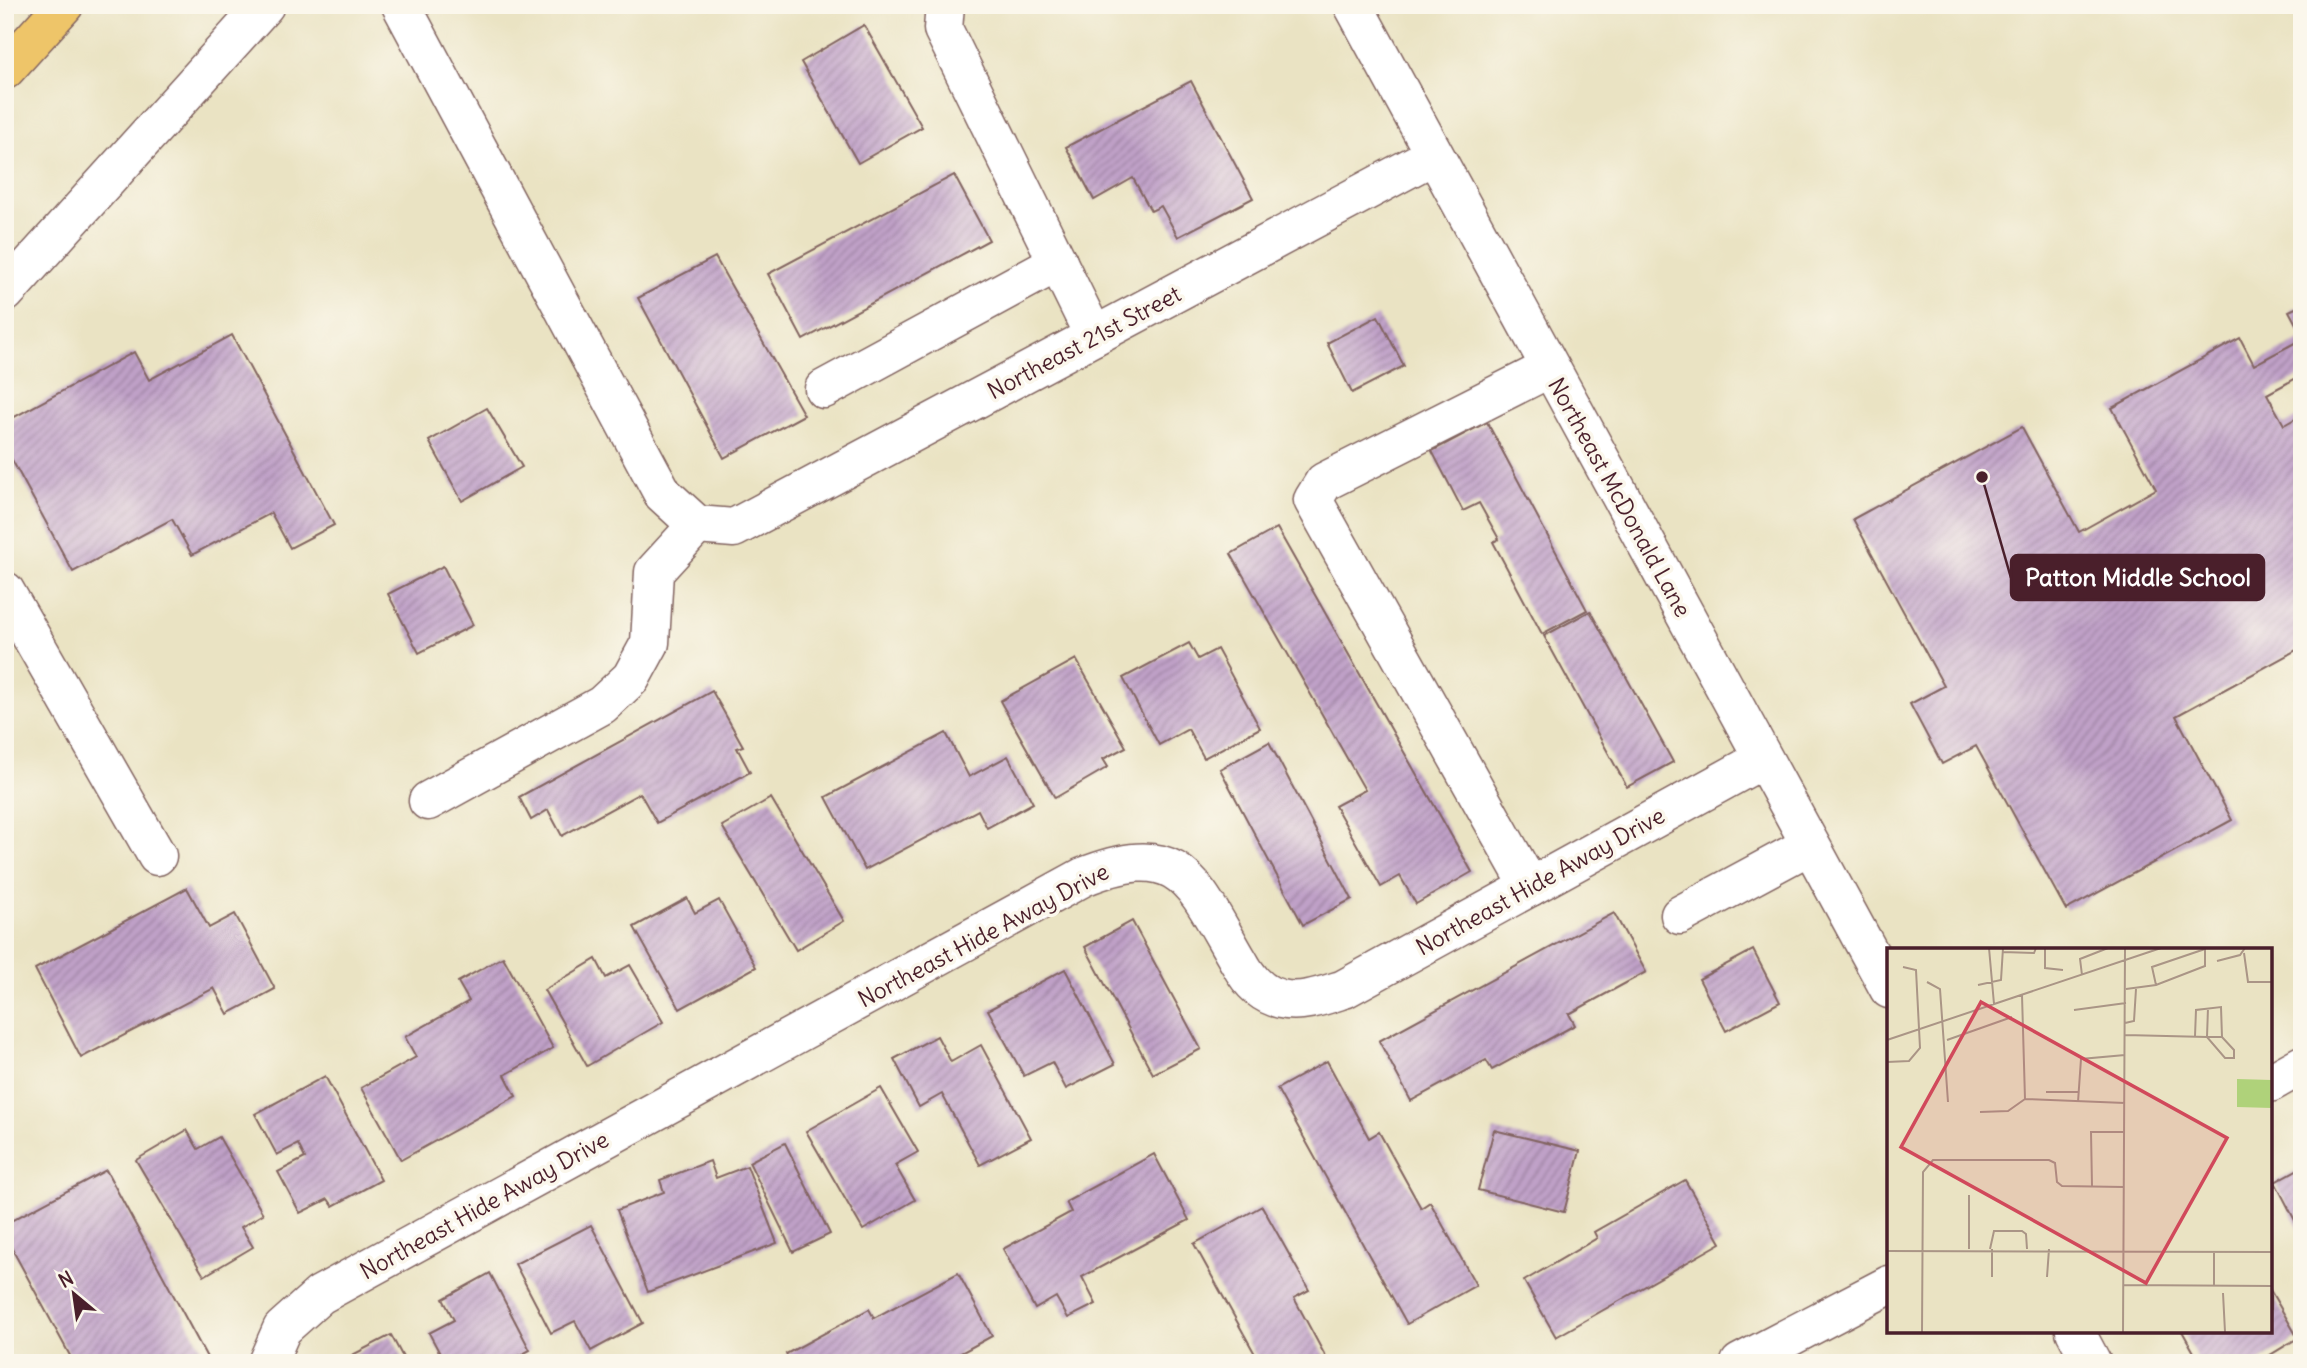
<svg xmlns="http://www.w3.org/2000/svg" width="2307" height="1368" font-family="Delius,sans-serif">
  <defs>
    <pattern id="building-hatch" width="6" height="6" patternUnits="userSpaceOnUse" patternTransform="scale(1.75)"><rect width="6" height="6" fill="#c0a1c8"/><path d="M-1 1l2-2M0 6l6-6M5 7l2-2" fill="none" stroke="#9e83a3"/></pattern>
  </defs>
  <rect width="100%" height="100%" fill="#fbf7ec"/>
  <filter id="ink" filterUnits="userSpaceOnUse"><feTurbulence type="fractalNoise" baseFrequency=".0143" numOctaves="2"/><feDisplacementMap in="SourceGraphic" scale="14" xChannelSelector="R" yChannelSelector="G"/><feConvolveMatrix kernelMatrix="1 2 1 2 8 2 1 2 1" color-interpolation-filters="sRGB"/></filter>
  <filter id="wash" filterUnits="userSpaceOnUse"><feTurbulence type="fractalNoise" baseFrequency=".00686" numOctaves="4" result="noise"/><feDisplacementMap in="SourceGraphic" scale="28" xChannelSelector="R" yChannelSelector="G"/><feGaussianBlur stdDeviation="1.57" result="paint"/><feColorMatrix in="noise" values="0 0 0 0 0 0 0 0 0 0 0 0 0 0 0 0 0 1.4 0 .05"/><feComposite in="paint" operator="in"/></filter>
  <g filter="url(#wash)">
    <rect width="100%" height="100%" fill="#eae3c3"/>
    <g id="blocks">
      <g fill="url(#building-hatch)">
        <polygon points="864,25 922,127 858,163 801,62"/>
        <polygon points="1191,81 1253,198 1178,237 1161,206 1151,211 1133,178 1094,200 1066,147"/>
        <polygon points="954,175 989,240 803,340 768,274"/>
        <polygon points="715,257 804,415 724,458 638,298"/>
        <polygon points="2302,305 2302,335 2289,311"/>
        <polygon points="1378,316 1404,366 1352,393 1327,343"/>
        <polygon points="232,335 334,525 290,548 271,513 192,555 172,519 73,572 5,447 5,422 134,352 149,380"/>
        <polygon points="2240,338 2254,365 2302,339 2302,375 2267,394 2284,425 2302,415 2302,647 2176,716 2232,820 2066,910 1976,746 1942,764 1910,704 1944,686 1853,519 2022,427 2079,532 2156,489 2112,408"/>
        <polygon points="487,408 522,467 462,501 429,441"/>
        <polygon points="1487,422 1587,610 1542,634 1493,542 1499,539 1479,503 1463,511 1432,451"/>
        <polygon points="1277,528 1472,872 1416,904 1400,876 1381,887 1335,806 1365,790 1231,554"/>
        <polygon points="443,566 473,625 419,653 388,594"/>
        <polygon points="1590,611 1673,762 1627,787 1544,636"/>
        <polygon points="1189,643 1198,659 1217,649 1260,728 1204,758 1188,729 1159,745 1123,678"/>
        <polygon points="1076,659 1126,747 1103,759 1108,767 1055,798 1000,701"/>
        <polygon points="712,691 743,746 737,748 750,772 657,823 640,793 562,836 548,810 531,820 519,797"/>
        <polygon points="946,733 969,777 1008,756 1033,803 987,828 978,810 865,870 826,797"/>
        <polygon points="1269,742 1352,899 1303,925 1220,769"/>
        <polygon points="771,798 844,921 796,950 722,826"/>
        <polygon points="187,888 209,928 235,914 275,989 228,1014 214,988 81,1058 35,969"/>
        <polygon points="687,898 695,913 719,900 756,967 680,1009 634,927"/>
        <polygon points="1614,913 1646,972 1569,1014 1575,1025 1492,1070 1486,1060 1411,1101 1379,1041"/>
        <polygon points="1132,921 1201,1049 1153,1074 1085,947"/>
        <polygon points="1753,950 1780,1002 1726,1031 1699,979"/>
        <polygon points="503,957 553,1048 505,1075 516,1096 401,1160 361,1088 416,1057 405,1037 469,1001 458,982"/>
        <polygon points="596,959 606,978 630,965 663,1022 587,1066 544,990"/>
        <polygon points="1065,969 1115,1064 1066,1089 1052,1062 1024,1076 988,1010"/>
        <polygon points="937,1036 951,1062 981,1045 1031,1138 980,1165 942,1094 919,1107 894,1059"/>
        <polygon points="1327,1061 1369,1138 1379,1132 1421,1208 1430,1202 1476,1285 1407,1324 1277,1089"/>
        <polygon points="325,1076 381,1180 333,1206 328,1199 300,1213 278,1172 305,1158 298,1144 277,1155 255,1114"/>
        <polygon points="881,1088 918,1152 895,1165 915,1200 863,1230 806,1131"/>
        <polygon points="187,1130 198,1149 219,1137 263,1214 241,1227 253,1247 204,1276 136,1160"/>
        <polygon points="1494,1130 1580,1151 1564,1212 1478,1190"/>
        <polygon points="785,1143 830,1234 793,1252 749,1162"/>
        <polygon points="1154,1154 1189,1220 1082,1277 1096,1304 1068,1318 1056,1297 1035,1309 1003,1249 1071,1212 1066,1202"/>
        <polygon points="710,1161 716,1178 747,1166 777,1243 648,1292 617,1210 664,1192 660,1180"/>
        <polygon points="2302,1167 2302,1234 2275,1182"/>
        <polygon points="106,1170 210,1363 102,1363 100,1359 93,1363 74,1363 5,1236 5,1224"/>
        <polygon points="1685,1180 1721,1243 1556,1337 1524,1281 1597,1238 1594,1232"/>
        <polygon points="1262,1206 1309,1290 1294,1298 1329,1363 1260,1363 1194,1244"/>
        <polygon points="591,1225 643,1323 591,1351 575,1321 551,1333 515,1264"/>
        <polygon points="490,1273 530,1350 506,1363 445,1363 429,1333 454,1320 443,1299"/>
        <polygon points="958,1273 992,1336 959,1354 963,1363 790,1363 786,1354 869,1309 874,1318"/>
        <polygon points="2270,1290 2298,1338 2257,1363 2200,1363 2182,1331 2270,1331"/>
        <polygon points="391,1335 406,1363 337,1363"/>
      </g>
    </g>
  </g>
  <g filter="url(#ink)">
    <use href="#blocks" fill-opacity="0" stroke="#826460" stroke-width="2"/>
    <g fill="none" stroke-linecap="round" stroke-linejoin="round">
      <defs>
        <g id="minor">
          <polyline points="401,5 663,494 697,525 734,528 1434,155"/>
          <polyline points="945,5 943,29 1094,336"/>
          <polyline points="1353,5 1889,989"/>
          <polyline points="5,293 265,5"/>
          <polyline points="824,389 1058,262"/>
          <polyline points="5,591 157,856"/>
          <polyline points="428,801 602,705 631,678 650,643 654,572 697,525"/>
          <polyline points="1530,887 1313,500 1324,482 1550,368"/>
          <polyline points="1680,915 1810,845"/>
          <polyline points="2270,1083 2302,1065"/>
          <polyline points="2075,1331 2092,1363"/>
          <path d="M 267,1363 L 282,1329 L 320,1295 L 1083,877 C 1183,837 1193,884 1239,962 C 1248,979 1261,995 1281,999 C 1302,1004 1325,995 1344,989 L 1763,759"/>
          <polyline points="1740,1363 1889,1285"/>
        </g>
        <polyline id="highway" points="5,70 64,5"/>
      </defs>
      <use href="#minor" stroke="#826460" stroke-width="41"/>
      <use href="#highway" stroke="#826460" stroke-width="41"/>
      <use href="#minor" stroke="#fff" stroke-width="38"/>
      <use href="#highway" stroke="#eec569" stroke-width="38"/>
    </g>
  </g>
  <g text-anchor="middle" dominant-baseline="central" stroke-width="7" stroke-linejoin="round" paint-order="stroke">
    <g font-size="23" fill="#4a1f2b" stroke="#fbf7ec">
      <text transform="translate(1084 342) rotate(-28)">Northeast 21st Street</text>
      <text transform="translate(1620 497) rotate(61)">Northeast McDonald Lane</text>
      <text transform="translate(1540 881) rotate(-29)">Northeast Hide Away Drive</text>
      <text transform="translate(983 935) rotate(-28)">Northeast Hide Away Drive</text>
      <text transform="translate(484 1205) rotate(-29)">Northeast Hide Away Drive</text>
    </g>
  </g>
  <g transform="translate(1887 948)">
    <rect width="385" height="385" fill="#eae3c3"/>
    <path d="M 350,131 L 385,132 L 385,160 L 350,159 Z" fill="#afd27a"/>
    <path fill="none" stroke="#aa9586" stroke-width="2" d="M 102,0 L 107,56M 158,0 L 158,20 L 176,22M 116,4 L 147,5 L 149,0M 357,5 L 361,34 L 385,34M 330,13 L 353,7 L 358,0M 195,27 L 193,11 L 221,0M 40,34 L 53,41 L 61,154M 91,37 L 114,32 L 116,0M 269,37 L 265,19 L 318,1M 239,41 L 269,37 L 318,18 L 318,0M 135,47 L 138,151 L 238,155M 187,62 L 239,55M 238,75 L 247,73 L 249,41M 238,87 L 320,89 L 338,110 L 347,110 L 347,102 L 335,89 L 320,89 L 321,60M 308,88 L 309,62 L 334,59 L 335,89M 0,92 L 274,0M 60,92 L 125,69M 0,114 L 22,113 L 33,100 L 29,22 L 16,19M 159,144 L 191,144M 191,154 L 194,111 L 238,107M 93,164 L 121,163 L 138,151M 205,238 L 204,184 L 237,184M 82,247 L 82,301M 103,301 L 107,283 L 135,283 L 139,286 L 140,301M 0,303 L 385,304M 105,329 L 105,301M 160,329 L 162,301M 236,337 L 385,338M 327,337 L 327,303M 336,345 L 338,384M 35,385 L 36,224 L 46,212 L 162,212 L 168,215 L 170,234 L 175,238 L 237,239M 221,385 L 385,385M 236,385 L 238,0"/>
    <path fill="#d1495b" fill-opacity="0.15" stroke="#d1495b" stroke-width="3.5" d="M 94,54 L 340,190 L 259,335 L 14,199 Z"/>
    <rect width="385" height="385" fill="none" stroke="#4a1f2b" stroke-width="3.5"/>
  </g>
  <path fill="none" stroke="#4a1f2b" stroke-width="2.5" d="M1982 477L2011 578"/>
  <circle fill="#4a1f2b" stroke="#fbf7ec" stroke-width="2.5" cx="1982" cy="477" r="7"/>
  <rect fill="#4a1f2b" stroke="#4a1f2b" stroke-width="2.5" x="2011" y="555" width="253" height="45" rx="7"/>
  <g font-size="24" text-anchor="middle" font-weight="bold" fill="#fff">
    <text x="2138" y="586">Patton Middle School</text>
  </g>
  <rect width="2307" height="1368" fill="none" stroke="#fbf7ec" stroke-width="28"/>
  <g transform="translate(74 1294) rotate(331)" stroke="#fbf7ec" stroke-width="5" paint-order="stroke">
  <path d="M0-5L12 26L0 18L-12 26Z" fill="#4a1f2b"/>
  <text y="-10" font-size="19" font-weight="bold" text-anchor="middle" fill="#4a1f2b">N</text>
  </g>
</svg>
